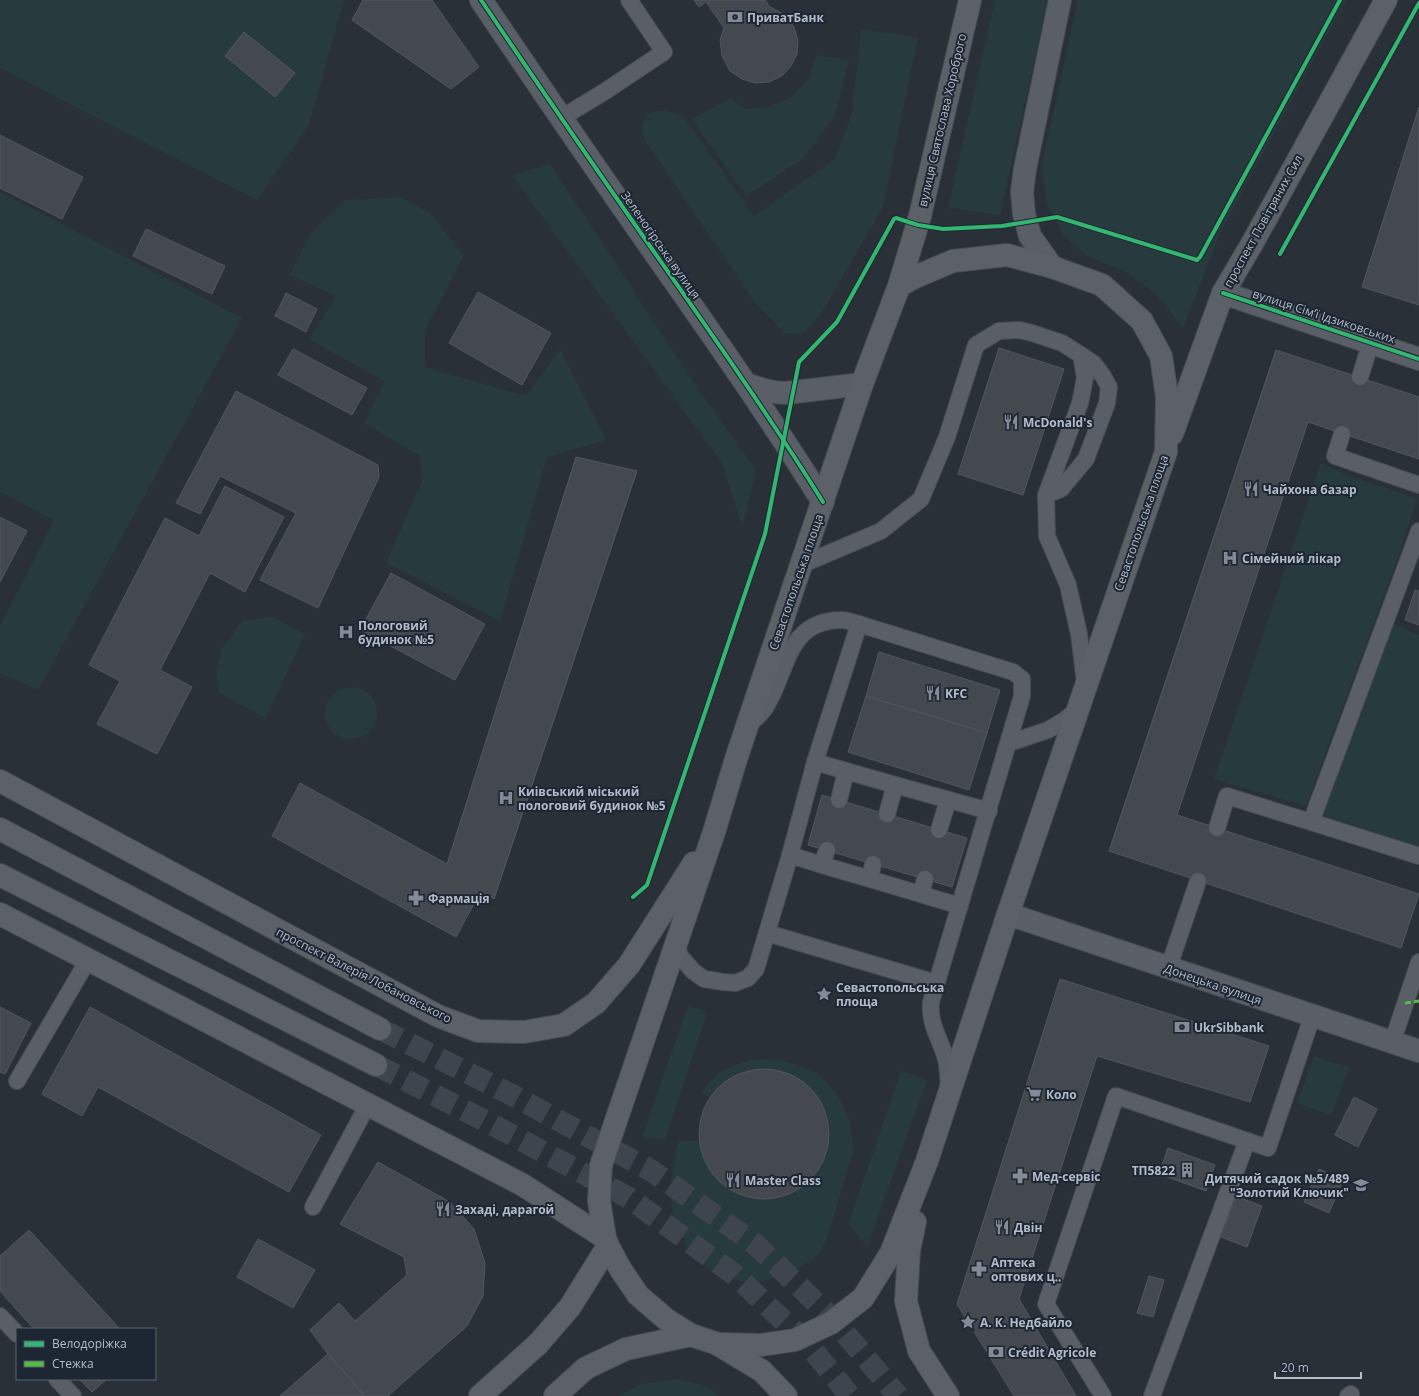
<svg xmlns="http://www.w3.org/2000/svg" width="1419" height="1396" font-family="'Open Sans',sans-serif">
  <rect width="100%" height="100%" fill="#2a3038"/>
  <g fill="#273a3e">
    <polygon points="0,0 344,0 309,125 257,200 0,68"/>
    <polygon points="995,0 1048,0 1000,215 948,208"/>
    <polygon points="1078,0 1346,0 1221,231 1183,328 1155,293 1127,272 1087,256 1063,235 1047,204 1041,169"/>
    <path d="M 861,29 L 918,37 L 883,207 L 820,316 L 802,334 L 784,333 L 754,301 L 646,142 C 644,137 642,133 642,127 C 643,109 666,107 679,115 C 682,116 684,119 686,120 L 754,216 L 835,159 L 852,113 Z"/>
    <polygon points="816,55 849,60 835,116 805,157 746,196 692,119 731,98 745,109 767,107 792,97 808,81"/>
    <polygon points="550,164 696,386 756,470 742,527 722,463 512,175"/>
    <polygon points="0,192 242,318 38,690 0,673 0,626 54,520 0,492"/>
    <polygon points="400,197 430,213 464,255 425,331 425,367 526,396 560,349 606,440 547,457 500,621 386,563 422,481 419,455 364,423 384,381 309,339 336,296 290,275 310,235 346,200"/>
    <polygon points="1321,463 1354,478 1417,498 1395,566 1306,806 1214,779"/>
    <polygon points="273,617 305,634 266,718 219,693 216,671 222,649 242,621"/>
    <polygon points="1392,623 1419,635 1419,852 1322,817"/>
    <circle cx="351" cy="713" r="26"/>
    <polygon points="688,1006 707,1012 665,1139 642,1137"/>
    <polygon points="1314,1056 1349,1068 1331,1115 1297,1103"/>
    <path d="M 780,1059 L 813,1071 L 837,1093 L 850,1121 L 854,1149 L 826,1242 C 817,1258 803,1267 786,1274 C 774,1279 761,1283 748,1282 C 715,1280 686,1254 676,1224 C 666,1197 673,1167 678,1140 L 701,1141 C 710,1215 811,1219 828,1148 C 840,1094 783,1053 735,1077 C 725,1082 716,1089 711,1099 L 702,1092 L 721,1071 L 749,1060 Z"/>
    <polygon points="901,1071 927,1080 867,1247 849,1223"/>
    <polygon points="679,1379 708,1387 719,1396 619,1396 641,1384"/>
  </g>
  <g fill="#444950" stroke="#52575f">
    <polygon points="363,0 432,0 479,67 451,89 352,20"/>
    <polygon points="694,0 765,0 770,7 784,14 794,27 798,40 797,54 791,66 782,76 769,82 755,83 742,79 730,71 722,56 720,40 724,28 706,2 699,7"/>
    <polygon points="244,32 295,73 275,97 225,56"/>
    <polygon points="1419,107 1419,305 1362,287"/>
    <polygon points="0,135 83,177 62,219 0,188"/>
    <polygon points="146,229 225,266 212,294 133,256"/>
    <polygon points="478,292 551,333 522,385 449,343"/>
    <polygon points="286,293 317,309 306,332 275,316"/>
    <polygon points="999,348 1064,369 1023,495 958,474"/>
    <polygon points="293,349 367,388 352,415 278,375"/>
    <polygon points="1276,350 1419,397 1419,459 1308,422 1177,815 1419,894 1401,948 1109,851"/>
    <polygon points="236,391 378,465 379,477 318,608 260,580 296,513 220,476 200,514 176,503"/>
    <polygon points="576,457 637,471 494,899 481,891 456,937 272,836 300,783 447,864"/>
    <polygon points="225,486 284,517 245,592 210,573 160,670 192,687 157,754 97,724 120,681 89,665 165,518 199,536"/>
    <polygon points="0,517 27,531 0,582"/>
    <polygon points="391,573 485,624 455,680 360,630"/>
    <polygon points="1415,590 1419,591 1419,625 1405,620"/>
    <polygon points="879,652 1000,690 987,733 866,696"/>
    <polygon points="866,696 987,733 969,790 848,752"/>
    <polygon points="822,795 967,838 952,887 808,845"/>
    <polygon points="1060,979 1269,1046 1250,1102 1097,1056 1019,1299 1076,1396 1014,1396 957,1304"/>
    <polygon points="0,1007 31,1023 5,1074 0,1072"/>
    <polygon points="90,1007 321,1135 289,1192 98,1087 82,1116 42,1094"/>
    <circle cx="764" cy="1134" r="65"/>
    <polygon points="1354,1097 1377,1109 1358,1147 1335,1135"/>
    <polygon points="1168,1148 1215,1165 1206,1191 1159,1174"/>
    <polygon points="378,1162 450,1202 474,1229 485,1263 483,1296 467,1326 388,1396 365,1396 328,1354 310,1330 339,1303 355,1321 407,1275 404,1257 340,1224"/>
    <polygon points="1319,1169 1343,1180 1329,1213 1304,1202"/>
    <polygon points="1236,1196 1262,1206 1247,1247 1221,1237"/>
    <polygon points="29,1230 120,1329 34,1329 0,1291 0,1256"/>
    <polygon points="258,1239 315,1270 293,1308 237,1277"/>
    <polygon points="1149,1276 1164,1280 1153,1317 1137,1313"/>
    <polygon points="328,1354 365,1396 280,1396"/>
    <polygon points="79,1379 107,1379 92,1392"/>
  </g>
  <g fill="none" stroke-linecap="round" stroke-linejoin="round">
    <g stroke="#3f454e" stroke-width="22" stroke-dasharray="22 11" stroke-linecap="butt">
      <polyline points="380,1029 512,1095 652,1171 754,1243 832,1318 898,1396"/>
      <polyline points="376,1065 495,1126 629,1198 735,1275 807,1343 850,1396"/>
    </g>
    <defs>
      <g id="service">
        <polyline points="561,118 604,92 664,52 629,0"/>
        <polyline points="1360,377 1371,342"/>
        <polyline points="1342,434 1335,456 1419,485"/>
        <polyline points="1046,495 1061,489 1086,459 1107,403 1109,387 1103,376 1094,364 1081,355"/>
        <polyline points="801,565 881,531 921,499 947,437 976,345 999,331 1019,330 1032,333 1062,343 1081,355 1085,378 1080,403 1046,495 1047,536 1068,585 1079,634 1085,683"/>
        <path d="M 750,723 C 757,718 764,711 768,703 C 788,668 788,620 842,620 C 847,620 854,623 859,624 L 1013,672 L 1022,679 L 1022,696 L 931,1002 C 929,1025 940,1038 946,1059 C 948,1068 948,1078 949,1087"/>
        <polyline points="1009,743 1048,730 1065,720 1077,710"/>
        <polyline points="846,771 815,762 859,624"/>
        <polyline points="839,800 846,771 895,785"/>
        <polyline points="887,814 895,785 989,811"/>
        <polyline points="1311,822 1419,856"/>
        <polyline points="1217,828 1227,796 1311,822 1419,531"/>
        <polyline points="939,830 948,800"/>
        <polyline points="827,850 822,865 870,879"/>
        <polyline points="790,855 822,865"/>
        <polyline points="873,864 870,879 960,906"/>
        <polyline points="921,894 925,879"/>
        <polyline points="767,933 936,983"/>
        <polyline points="676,942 680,956 693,971 704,979 723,982 735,983 748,978 756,969 790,855 815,762"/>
        <polyline points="1168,969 1198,881"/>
        <polyline points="1392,1043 1419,962"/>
        <polyline points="17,1081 88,960"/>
        <polyline points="313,1207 368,1104"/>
        <polyline points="0,1316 17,1334"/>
        <polyline points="57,1379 73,1396"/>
        <polyline points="1103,1396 1046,1304 1116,1096 1268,1148 1312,1017"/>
        <polyline points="1152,1396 1247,1141"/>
        <polyline points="1348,1396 1351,1394"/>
      </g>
      <g id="minor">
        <path d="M 481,0 C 533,77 585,153 638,229 C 701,319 765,409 823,502"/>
        <polyline points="1223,293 1419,359"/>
        <path d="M 746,384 C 760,389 772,393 786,393 L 862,384"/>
      </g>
      <g id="tertiary">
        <polyline points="1052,267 1030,236 1024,214 1022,192 1025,169 1060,0"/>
        <polyline points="1008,914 1419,1051"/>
      </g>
      <g id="primary">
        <polyline points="899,286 915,277 953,261 1007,255 1052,267 1102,285 1142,321 1161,356 1167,397 1166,452 1008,914 927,1161 891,1253 863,1298 831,1323 795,1340 761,1345 718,1344 691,1335 667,1320 638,1295 621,1270 608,1246 605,1238 599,1201 601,1165 714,832 736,759 801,565 862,384 899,286 920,216 970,0"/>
        <polyline points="1172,434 1223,293 1253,242 1386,0"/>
        <polyline points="0,781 438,1016 478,1031 524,1032 564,1025 596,1003 629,965 694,863"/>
        <polyline points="0,829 380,1029"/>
        <polyline points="0,875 376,1065"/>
        <polyline points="0,914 523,1185 605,1238"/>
        <polyline points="915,1222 909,1250 906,1301 919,1351 948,1396"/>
        <polyline points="719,1345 762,1371 786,1396"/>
        <polyline points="480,1396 538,1344 570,1307 608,1246"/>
        <polyline points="555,1396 586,1368 626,1349 691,1335"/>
      </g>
    </defs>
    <use href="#service" stroke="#484c53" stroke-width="18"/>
    <use href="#minor" stroke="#484c53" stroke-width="24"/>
    <use href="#tertiary" stroke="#484c53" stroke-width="24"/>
    <use href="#primary" stroke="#484c55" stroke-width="24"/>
    <use href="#service" stroke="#5a5e66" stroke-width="16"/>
    <use href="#minor" stroke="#5a5e66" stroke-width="22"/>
    <use href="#tertiary" stroke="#5a5e66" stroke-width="22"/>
    <use href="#primary" stroke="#5c6168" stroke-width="22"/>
    <polyline stroke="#58b947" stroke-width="3" stroke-dasharray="6 3" stroke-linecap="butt" points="1405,1003 1419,1001"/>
    <defs>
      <g id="cycleway">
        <path d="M 481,0 C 533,77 585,153 638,229 C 701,319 765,409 823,502"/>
        <polyline points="1280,254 1419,3"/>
        <polyline points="1223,293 1419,359"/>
        <polyline points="633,897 647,885 765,534 799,362 837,322 894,219 896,218 918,225 943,229 1002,226 1057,217 1197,260 1200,257 1217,226 1340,0"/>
      </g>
    </defs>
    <use href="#cycleway" stroke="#1d2633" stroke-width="6"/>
    <use href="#cycleway" stroke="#33b770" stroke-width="4"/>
  </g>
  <defs>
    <symbol id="bank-bare" viewBox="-9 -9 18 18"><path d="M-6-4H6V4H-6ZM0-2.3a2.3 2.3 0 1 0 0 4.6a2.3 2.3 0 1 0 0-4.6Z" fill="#848b96" stroke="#1d2633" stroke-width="2.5" paint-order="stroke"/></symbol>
    <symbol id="restaurant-bare" viewBox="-9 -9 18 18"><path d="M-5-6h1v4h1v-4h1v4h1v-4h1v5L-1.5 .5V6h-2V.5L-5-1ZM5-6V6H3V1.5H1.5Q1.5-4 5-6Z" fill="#848b96" stroke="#1d2633" stroke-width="2.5" paint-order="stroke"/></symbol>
    <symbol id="hospital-bare" viewBox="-9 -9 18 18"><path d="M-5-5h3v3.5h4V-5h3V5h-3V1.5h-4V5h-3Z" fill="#848b96" stroke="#1d2633" stroke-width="2.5" paint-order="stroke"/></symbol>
    <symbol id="pharmacy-bare" viewBox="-9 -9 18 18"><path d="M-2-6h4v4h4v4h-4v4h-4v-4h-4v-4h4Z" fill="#848b96" stroke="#1d2633" stroke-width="2.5" paint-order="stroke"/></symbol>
    <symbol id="sight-bare" viewBox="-9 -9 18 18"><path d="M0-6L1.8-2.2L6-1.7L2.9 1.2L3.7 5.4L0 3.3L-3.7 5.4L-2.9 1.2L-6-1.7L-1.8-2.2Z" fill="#848b96" stroke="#1d2633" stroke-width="2.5" paint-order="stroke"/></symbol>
    <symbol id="supermarket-bare" viewBox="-9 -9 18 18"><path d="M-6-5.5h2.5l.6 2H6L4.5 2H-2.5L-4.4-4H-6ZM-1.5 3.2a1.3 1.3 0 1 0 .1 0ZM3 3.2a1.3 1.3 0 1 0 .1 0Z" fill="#848b96" stroke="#1d2633" stroke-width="2.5" paint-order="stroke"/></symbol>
    <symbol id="building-bare" viewBox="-9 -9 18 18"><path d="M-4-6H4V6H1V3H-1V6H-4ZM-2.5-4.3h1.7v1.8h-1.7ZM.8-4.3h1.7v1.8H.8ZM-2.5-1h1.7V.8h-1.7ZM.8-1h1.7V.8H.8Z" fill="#848b96" stroke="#1d2633" stroke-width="2.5" paint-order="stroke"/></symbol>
    <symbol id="school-bare" viewBox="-9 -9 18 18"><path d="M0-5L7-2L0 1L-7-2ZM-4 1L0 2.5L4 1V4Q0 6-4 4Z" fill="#848b96" stroke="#1d2633" stroke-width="2.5" paint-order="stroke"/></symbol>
  </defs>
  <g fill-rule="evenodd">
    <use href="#bank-bare" x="724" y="6" width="22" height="22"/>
    <use href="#restaurant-bare" x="1000" y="411" width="22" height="22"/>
    <use href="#restaurant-bare" x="1240" y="478" width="22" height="22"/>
    <use href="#hospital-bare" x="1219" y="547" width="22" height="22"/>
    <use href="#hospital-bare" x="335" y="621" width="22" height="22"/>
    <use href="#restaurant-bare" x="922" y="682" width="22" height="22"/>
    <use href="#hospital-bare" x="495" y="787" width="22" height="22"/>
    <use href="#pharmacy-bare" x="405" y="887" width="22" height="22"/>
    <use href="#sight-bare" x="813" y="983" width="22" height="22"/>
    <use href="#bank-bare" x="1171" y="1016" width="22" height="22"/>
    <use href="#supermarket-bare" x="1023" y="1083" width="22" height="22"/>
    <use href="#building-bare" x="1176" y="1159" width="22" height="22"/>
    <use href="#pharmacy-bare" x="1009" y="1165" width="22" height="22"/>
    <use href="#restaurant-bare" x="722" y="1169" width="22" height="22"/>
    <use href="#school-bare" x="1350" y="1174" width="22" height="22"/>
    <use href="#restaurant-bare" x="432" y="1198" width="22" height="22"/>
    <use href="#restaurant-bare" x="991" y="1216" width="22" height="22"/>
    <use href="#pharmacy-bare" x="968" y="1258" width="22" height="22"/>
    <use href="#sight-bare" x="957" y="1311" width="22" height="22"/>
    <use href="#bank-bare" x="985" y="1341" width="22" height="22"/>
  </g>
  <g text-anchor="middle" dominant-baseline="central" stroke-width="4" stroke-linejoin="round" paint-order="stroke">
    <g font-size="12" font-weight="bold" fill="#b4bcc9" stroke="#1d2633" text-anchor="start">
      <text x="747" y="17">ПриватБанк</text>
      <text x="1023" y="422">McDonald's</text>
      <text x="1263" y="489">Чайхона базар</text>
      <text x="1242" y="558">Сімейний лікар</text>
      <text x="358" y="625">Пологовий<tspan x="358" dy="14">будинок №5</tspan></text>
      <text x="945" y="693">KFC</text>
      <text x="518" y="791">Киівський міський<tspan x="518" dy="14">пологовий будинок №5</tspan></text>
      <text x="428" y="898">Фармація</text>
      <text x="836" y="987">Севастопольська<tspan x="836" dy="14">площа</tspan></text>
      <text x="1194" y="1027">UkrSibbank</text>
      <text x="1046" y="1094">Коло</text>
      <text x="1175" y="1170" text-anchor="end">ТП5822</text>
      <text x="1032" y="1176">Мед-сервіс</text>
      <text x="1349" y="1178" text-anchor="end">Дитячий садок №5/489<tspan x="1349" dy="14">"Золотий Ключик"</tspan></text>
      <text x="745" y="1180">Master Class</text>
      <text x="455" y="1209">Захаді, дарагой</text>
      <text x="1014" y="1227">Двін</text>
      <text x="991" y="1262">Аптека<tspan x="991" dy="14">оптових ц‥</tspan></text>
      <text x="980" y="1322">А. К. Недбайло</text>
      <text x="1008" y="1352">Crédit Agricole</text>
    </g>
    <g font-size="12" fill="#b4bcc9" stroke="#1d2633">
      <text transform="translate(942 120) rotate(-77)">вулиця Святослава Хороброго</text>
      <text transform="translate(1263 221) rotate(-61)">проспект Повітряних Сил</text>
      <text transform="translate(661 245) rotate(55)">Зеленогірська вулиця</text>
      <text transform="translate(1324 316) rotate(18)">вулиця Сімʼї Ідзиковських</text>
      <text transform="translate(1141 523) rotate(-71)">Севастопольська площа</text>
      <text transform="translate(796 582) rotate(-71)">Севастопольська площа</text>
      <text transform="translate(364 975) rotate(27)">проспект Валерія Лобановського</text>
      <text transform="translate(1213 984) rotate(19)">Донецька вулиця</text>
    </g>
  </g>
  <rect x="16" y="1328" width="140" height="52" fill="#1d2633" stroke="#59626f"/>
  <rect x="24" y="1341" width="20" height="6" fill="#33b770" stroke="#59626f"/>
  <text x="52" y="1348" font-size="12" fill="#b4bcc9">Велодоріжка</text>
  <rect x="24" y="1361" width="20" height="6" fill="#58b947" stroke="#59626f"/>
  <text x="52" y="1368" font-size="12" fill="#b4bcc9">Стежка</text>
  <path d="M1275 1372v6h86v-6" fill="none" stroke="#b4bcc9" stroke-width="2"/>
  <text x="1281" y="1372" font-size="12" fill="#b4bcc9" stroke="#1d2633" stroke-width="3" paint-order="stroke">20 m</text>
</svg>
